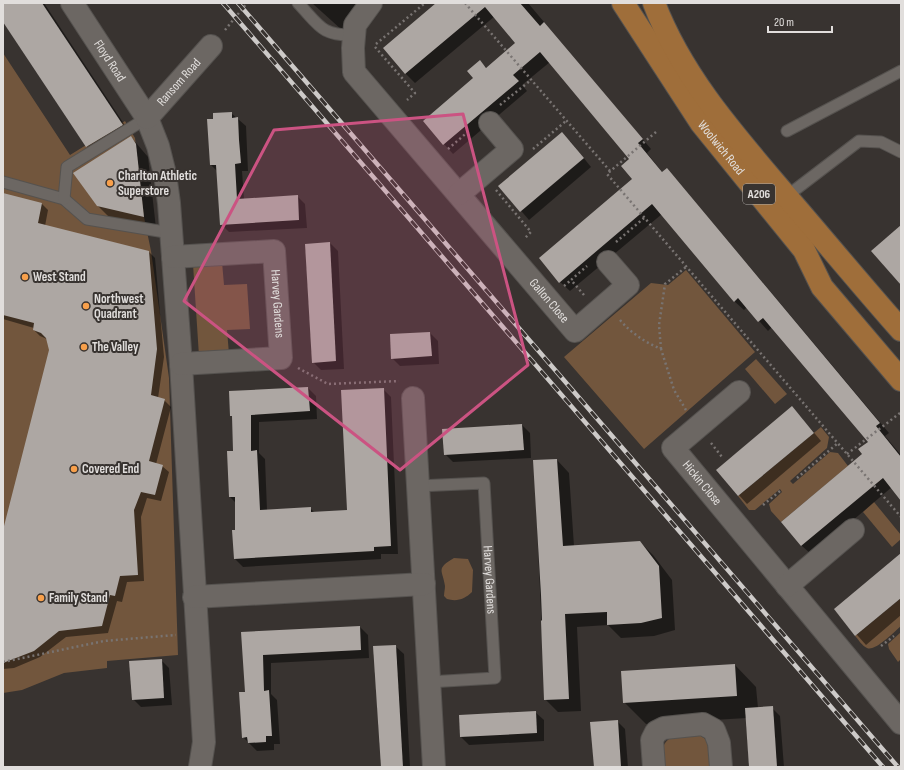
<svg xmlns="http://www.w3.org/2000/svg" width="904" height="770" font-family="'Sofia Sans Condensed',sans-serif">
  <rect width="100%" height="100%" fill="#383330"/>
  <g fill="#72563d">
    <polygon points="3,53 70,155 125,121 135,138 144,217 151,251 169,378 178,655 107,661 107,668 64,673 22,690 3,693"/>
    <polygon points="222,262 224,285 247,284 250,329 227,330 229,354 199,356 193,264"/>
    <polygon points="686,270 755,352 644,449 564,357 651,283 668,285"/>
    <polygon points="756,359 787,394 775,404 745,369"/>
    <polygon points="821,427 829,437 827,448 790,481 793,484 830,452 838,453 848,466 781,522 771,511 769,504 782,492 780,489 755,510 749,510 738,496"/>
    <polygon points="874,502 901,535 901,539 892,547 863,512"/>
    <path d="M 454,558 L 468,559 L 473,570 L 472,592 C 465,599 457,602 447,599 L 444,596 C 444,593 445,589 445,586 C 443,570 435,569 454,558 Z"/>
    <path d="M 901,598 L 901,626 C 895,631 875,652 867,648 C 862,646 858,639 855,636 Z"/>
    <polygon points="901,632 901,659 898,662 889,649 888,644"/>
    <path d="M 697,734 C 714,742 712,750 711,767 L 663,767 C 659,736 670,736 697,734 Z"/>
  </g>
  <g fill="#0007">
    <polygon points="3,3 44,3 130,133 95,154 87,146 3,20"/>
    <polygon points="312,3 366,3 343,31"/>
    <polygon points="438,3 528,3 651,149 647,153 663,173 676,179 889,433 885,436 901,455 901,498 892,487 812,555 802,546 783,522 863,454 869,442 772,327 768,331 747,307 744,310 734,301 662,214 570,291 560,282 633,179 631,159 550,62 522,85 527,91 453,154 444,144 475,78 480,62 487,68 517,43 495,16 415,83 405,73"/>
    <polygon points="231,113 246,126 248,171 242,171 244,199 297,196 305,204 307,228 229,232 221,224 217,171 211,165 214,120"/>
    <polygon points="131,137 148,157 156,228 110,218 98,206"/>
    <polygon points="570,141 591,167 529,220 500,186"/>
    <polygon points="3,194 42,204 48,210 45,226 149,252 155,258 164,357 158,398 164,400 171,407 156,464 162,466 169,472 161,501 147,498 141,517 144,581 127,582 122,602 117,601 108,633 66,637 40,657 14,668 3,669 3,534 49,356 50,344 47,339 40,336 34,330 34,328 3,319"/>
    <polygon points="330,243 338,251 344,369 321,370 313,362"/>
    <polygon points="430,333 438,341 439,364 400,366 392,358"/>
    <polygon points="308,388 316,396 317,419 259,422 259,453 265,459 267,510 310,508 315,513 348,511 383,389 391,397 398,554 381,554 381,559 243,567 235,559 236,503 230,497 228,452 234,452 233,417"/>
    <polygon points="800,416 821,441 747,504 720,474"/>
    <polygon points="522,425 530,433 531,458 453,462 445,454"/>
    <polygon points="557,460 569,473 574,546 640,542 653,555 672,580 675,630 654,636 621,638 608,625 577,627 581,711 558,712 545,699 534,461"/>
    <polygon points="901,554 901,615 866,645 835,610"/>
    <polygon points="360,627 368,635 369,658 271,663 271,694 277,700 280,744 274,744 274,750 257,751 243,737 246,693 242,633"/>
    <polygon points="395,646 404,654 410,767 382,767"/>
    <polygon points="161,660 169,668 172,705 141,707 133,699"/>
    <polygon points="735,665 756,687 758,708 772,708 780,716 784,767 750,767 747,718 646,724 624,702"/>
    <polygon points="535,712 544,720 544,741 469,745 461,737"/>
    <polygon points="617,721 625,729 628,767 595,767"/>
  </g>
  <g fill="#ada7a3">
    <polygon points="3,3 42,3 123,125 86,147 3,22"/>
    <polygon points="436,3 520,3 540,26 544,22 643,139 638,143 662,172 667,168 880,423 876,426 901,457 901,501 883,478 801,546 781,522 862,454 858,449 868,442 763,318 758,322 738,298 734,302 652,204 559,283 539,258 632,179 621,166 629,159 540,52 513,75 519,81 443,145 423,121 473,78 467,71 480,60 486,68 515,43 485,7 405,74 383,48"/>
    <polygon points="232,112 232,118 238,117 239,140 241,163 235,164 237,199 298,195 299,220 220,225 216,165 210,165 207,119 213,119 213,113"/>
    <polygon points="562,132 584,158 520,212 498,186"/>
    <polygon points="131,136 136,144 144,217 97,206 73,173"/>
    <polygon points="3,193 42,203 38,223 149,251 157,349 151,395 165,399 149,461 163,465 155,495 141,492 134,510 138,575 120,576 115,596 110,595 102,626 59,631 34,651 3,663 3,530 49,350 46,338 41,333 33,330 34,323 3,315"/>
    <polygon points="901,225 901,285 871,251"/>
    <polygon points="330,242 336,361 312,363 305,244"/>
    <polygon points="430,332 432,356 391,359 390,334"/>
    <polygon points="308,387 310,411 251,415 251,451 257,450 260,510 311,507 311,512 347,510 341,390 384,388 391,546 374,547 374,551 234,559 232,530 235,530 235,497 229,497 227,451 233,451 232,416 230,416 229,391"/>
    <polygon points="792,406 814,433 738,496 716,470"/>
    <polygon points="522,424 524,450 444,455 442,429"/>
    <polygon points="557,459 563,546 640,541 659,566 662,618 641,623 607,625 607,612 565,614 569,699 544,700 541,621 542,620 541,595 533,460"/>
    <polygon points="901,553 901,598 855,636 834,609"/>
    <polygon points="360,626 361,650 263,655 264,691 269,690 272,736 266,736 266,742 248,743 247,737 242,738 239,692 245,692 241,632"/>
    <polygon points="396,645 403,767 381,767 373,646"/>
    <polygon points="162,659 164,698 132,700 129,661"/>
    <polygon points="735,664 737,696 623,703 621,671"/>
    <polygon points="773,706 777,767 749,767 745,708"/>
    <polygon points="536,711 537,733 460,737 459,715"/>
    <polygon points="618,720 621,767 594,767 590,722"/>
  </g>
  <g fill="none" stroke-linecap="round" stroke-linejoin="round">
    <defs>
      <g id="service">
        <path d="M 298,3 C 319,25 321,36 354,35"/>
        <polyline points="787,131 901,71"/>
        <polyline points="3,182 64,199 87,219 171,233"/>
        <polyline points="787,196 859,141 881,142 901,152"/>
        <polyline points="64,199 67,167 147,118"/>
        <path id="s1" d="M 418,486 L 484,483 L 495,678 L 429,682"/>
      </g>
      <g id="minor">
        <path id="s2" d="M 72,3 L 147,118 L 158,146 L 165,174 L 169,203 L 181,364 L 204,742 L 200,767"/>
        <path id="s3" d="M 371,3 L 355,25 L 353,48 L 354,72 L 575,331 L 628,285 L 608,262"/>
        <path id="s4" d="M 147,118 L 211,46"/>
        <polyline points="459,194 512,149 490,123"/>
        <path id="s5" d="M 173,257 L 274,251 L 281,358 L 181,364"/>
        <path id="s6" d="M 739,392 L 673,448 L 901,723"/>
        <polyline points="413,398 434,767"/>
        <polyline points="787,586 853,530"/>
        <polyline points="194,597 424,584"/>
        <polyline points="654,767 652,740 656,732 664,728 703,724 714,730 719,743 721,767"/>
      </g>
      <g id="primary">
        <path id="s7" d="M 623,3 L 701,123 L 804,250 L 822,287 L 901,380"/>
        <path d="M 654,3 C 682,77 736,137 787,197 C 825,241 862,286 901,330"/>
      </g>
    </defs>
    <use href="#service" stroke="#55524f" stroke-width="13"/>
    <use href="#minor" stroke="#55524f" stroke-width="24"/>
    <use href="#primary" stroke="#55524f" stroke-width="24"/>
    <g stroke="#797472" stroke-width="2.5" stroke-dasharray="2 3" stroke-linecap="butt">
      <polyline points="465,3 610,171"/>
      <polyline points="225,30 247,3"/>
      <polyline points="376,44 425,3"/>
      <polyline points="375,47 415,93 407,100"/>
      <polyline points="500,105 531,80"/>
      <polyline points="656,132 607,174 901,517"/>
      <polyline points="448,149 470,130"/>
      <polyline points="533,149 566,121"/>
      <polyline points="496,190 531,232 524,239"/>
      <polyline points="616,242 644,218"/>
      <polyline points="564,286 571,280"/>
      <polyline points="584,295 571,280 587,266"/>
      <path d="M 620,320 C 632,334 645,342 661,349 L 674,390 L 686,410"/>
      <polyline points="661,349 659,325 665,284 686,267"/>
      <polyline points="298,368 328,384 399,381"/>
      <polyline points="711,443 722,457"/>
      <polyline points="847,454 900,413"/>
      <polyline points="797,478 838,443"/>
      <polyline points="763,505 780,491"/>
      <polyline points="881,646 894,636"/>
      <polyline points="3,662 104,641 176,635"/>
    </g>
    <use href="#service" stroke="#6c6763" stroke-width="11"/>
    <use href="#minor" stroke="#6c6763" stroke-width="22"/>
    <use href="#primary" stroke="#9f6e3a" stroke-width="22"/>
    <defs>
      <g id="rail">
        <polyline points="223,3 883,767"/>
        <polyline points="238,3 898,767"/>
      </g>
    </defs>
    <use href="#rail" stroke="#cdcac8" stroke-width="4.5"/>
    <use href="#rail" stroke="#383330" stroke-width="3" stroke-dasharray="9" stroke-linecap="butt"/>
  </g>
  <path fill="#cb5382" fill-opacity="0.2" stroke="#cb5382" stroke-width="3" stroke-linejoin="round" d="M 463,114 L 528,365 L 400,470 L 184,301 L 274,130 Z"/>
  <g fill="#f8a04b" stroke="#383330" stroke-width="1.5">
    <circle cx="110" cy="183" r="4"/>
    <circle cx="25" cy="277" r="4"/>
    <circle cx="86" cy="306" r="4"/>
    <circle cx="84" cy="347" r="4"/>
    <circle cx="74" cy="469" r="4"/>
    <circle cx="41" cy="598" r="4"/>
  </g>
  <g text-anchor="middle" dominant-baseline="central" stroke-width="4" stroke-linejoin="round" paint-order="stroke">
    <rect fill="#383330" stroke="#aeaba8" stroke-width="1" x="743" y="184" width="32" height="20" rx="3"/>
    <g font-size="12" font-weight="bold" fill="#e1dedc">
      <text x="759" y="194">A206</text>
    </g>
    <g font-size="13" fill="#e1dedc" stroke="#383330">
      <text stroke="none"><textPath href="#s2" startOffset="69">Floyd Road</textPath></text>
      <text stroke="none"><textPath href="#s4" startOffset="48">Ransom Road</textPath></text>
      <text stroke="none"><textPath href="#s7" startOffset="175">Woolwich Road</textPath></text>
      <text stroke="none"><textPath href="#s3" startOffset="375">Gallon Close</textPath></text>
      <text stroke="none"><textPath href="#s5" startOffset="154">Harvey Gardens</textPath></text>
      <text stroke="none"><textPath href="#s6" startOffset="132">Hickin Close</textPath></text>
      <text stroke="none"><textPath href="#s1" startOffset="163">Harvey Gardens</textPath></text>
    </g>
    <g font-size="13" font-weight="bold" fill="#e1dedc" stroke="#383330" text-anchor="start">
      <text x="118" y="176">Charlton Athletic<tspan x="118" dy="15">Superstore</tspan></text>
      <text x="33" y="277">West Stand</text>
      <text x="94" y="299">Northwest<tspan x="94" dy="15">Quadrant</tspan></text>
      <text x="92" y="347">The Valley</text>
      <text x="82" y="469">Covered End</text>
      <text x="49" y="598">Family Stand</text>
    </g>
  </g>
  <rect width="904" height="770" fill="none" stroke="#e1dedc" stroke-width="8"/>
  <path d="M768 26v6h64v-6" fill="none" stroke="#e1dedc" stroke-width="2"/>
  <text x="774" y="26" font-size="12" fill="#e1dedc" stroke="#383330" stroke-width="3" paint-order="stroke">20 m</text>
</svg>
